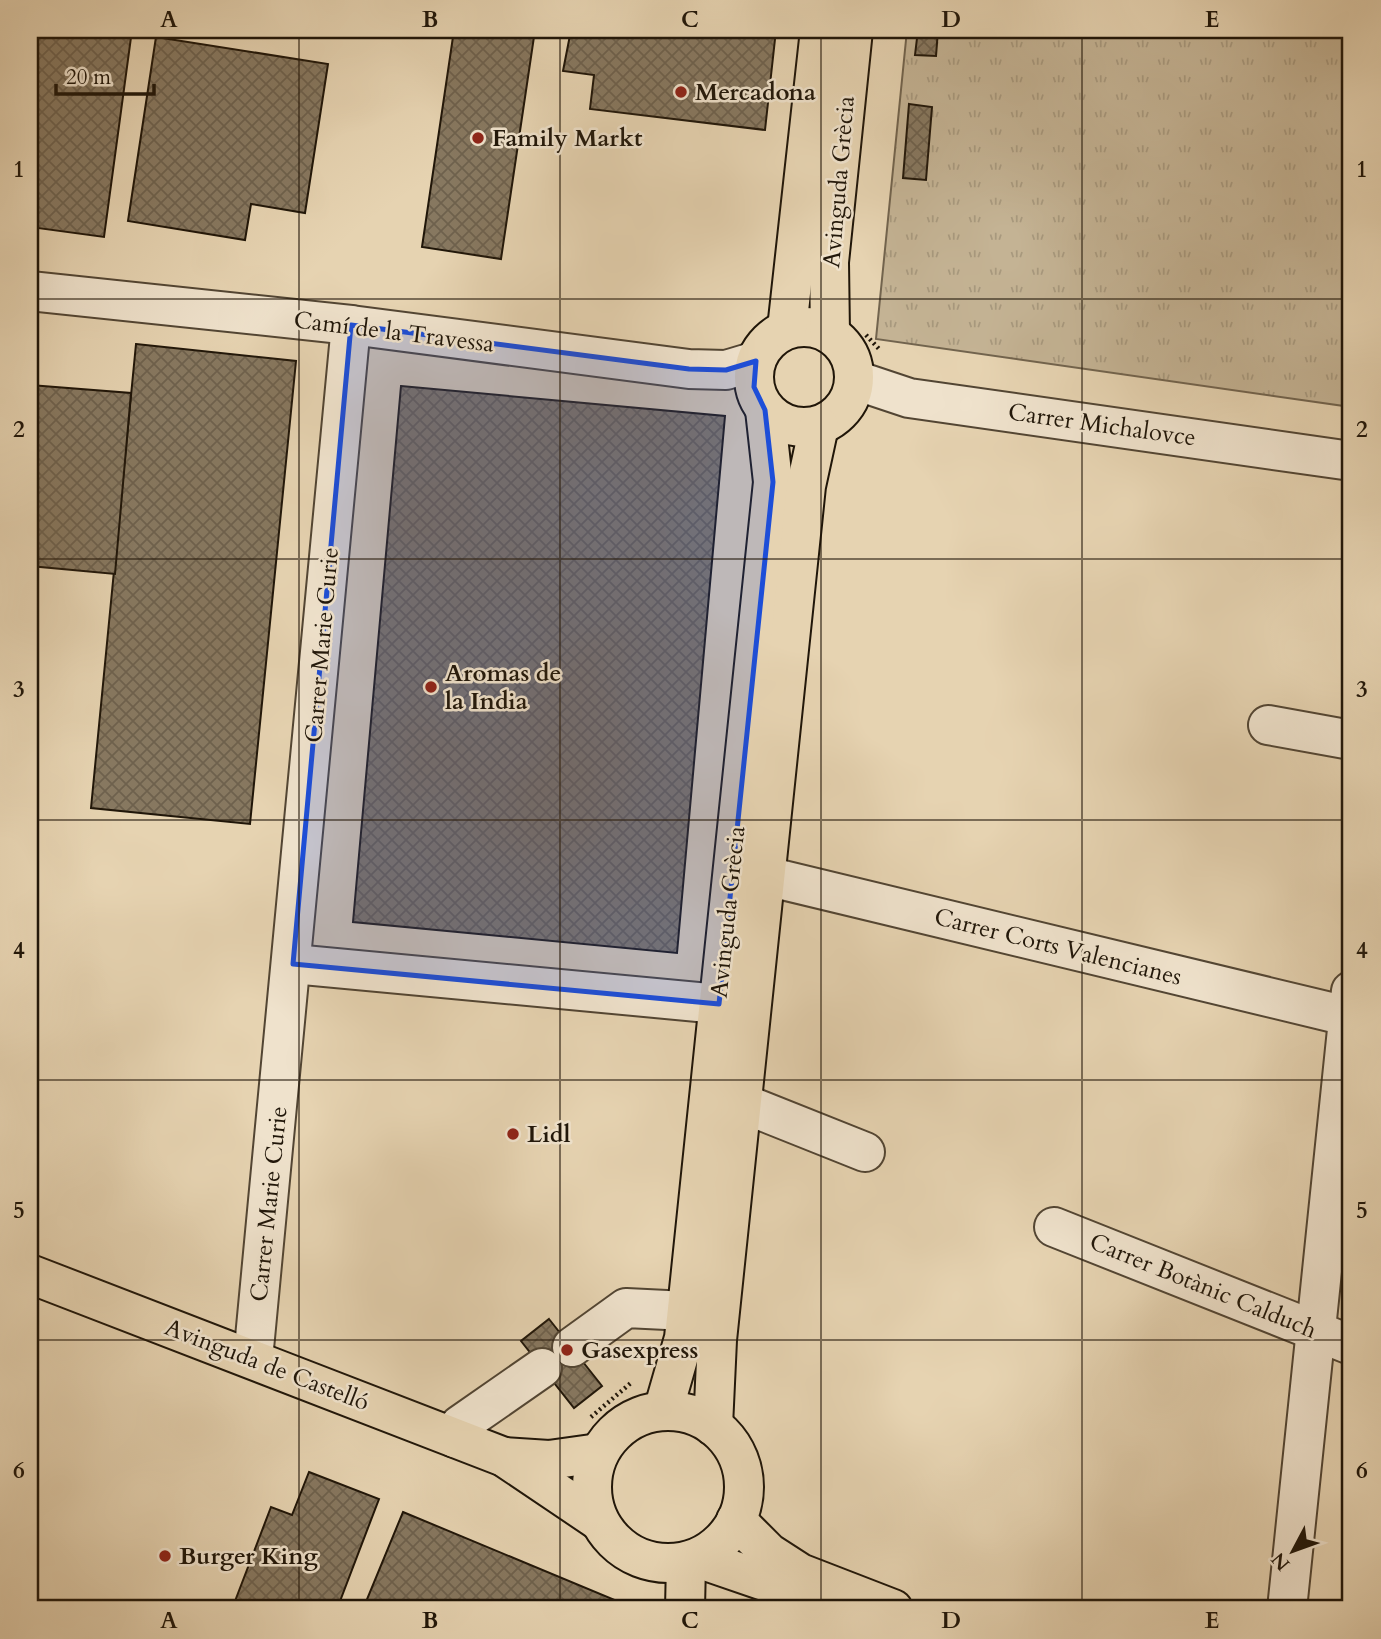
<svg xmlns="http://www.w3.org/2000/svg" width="1381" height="1639" font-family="Cardo,serif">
  <defs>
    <pattern id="grass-tufts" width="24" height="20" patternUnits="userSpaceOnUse" patternTransform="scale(1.75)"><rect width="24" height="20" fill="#c4b394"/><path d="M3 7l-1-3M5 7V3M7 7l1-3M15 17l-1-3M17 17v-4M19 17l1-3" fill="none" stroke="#a8997e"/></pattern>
    <pattern id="building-cross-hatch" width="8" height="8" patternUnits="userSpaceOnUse" patternTransform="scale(1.75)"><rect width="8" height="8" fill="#877860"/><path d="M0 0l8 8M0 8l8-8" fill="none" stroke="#6e614d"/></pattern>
  </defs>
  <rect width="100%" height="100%" fill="#e6d3b1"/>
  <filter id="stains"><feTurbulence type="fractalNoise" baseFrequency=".00286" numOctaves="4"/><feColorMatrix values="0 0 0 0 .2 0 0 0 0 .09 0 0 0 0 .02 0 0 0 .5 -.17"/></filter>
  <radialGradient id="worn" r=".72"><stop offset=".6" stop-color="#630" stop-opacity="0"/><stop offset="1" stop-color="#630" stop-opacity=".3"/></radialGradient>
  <polygon fill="url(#grass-tufts)" stroke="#72644e" stroke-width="2" points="907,30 1351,30 1351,407 876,339"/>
  <g fill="url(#building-cross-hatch)" stroke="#201609" stroke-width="2">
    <polygon points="30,30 132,30 104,237 30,227"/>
    <polygon points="454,30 535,30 501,259 422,247"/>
    <polygon points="571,30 776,30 765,130 590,109 594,75 563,71"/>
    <polygon points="918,30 938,30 936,56 915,55"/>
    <polygon points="156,37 328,64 305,213 251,204 245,240 128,221"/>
    <polygon points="909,104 932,107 926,180 903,178"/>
    <polygon points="136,344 296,361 250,824 91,808"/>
    <polygon points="30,385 131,393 115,574 30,566"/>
    <polygon points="401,386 725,416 677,953 353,922"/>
    <polygon points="549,1319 602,1386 574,1408 521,1341"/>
    <polygon points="309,1472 379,1499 337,1609 232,1609 271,1507 292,1515"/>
    <polygon points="403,1512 622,1603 620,1609 363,1609"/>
  </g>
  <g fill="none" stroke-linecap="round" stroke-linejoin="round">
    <defs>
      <g id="minor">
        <polyline points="30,291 351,325 689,369 726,370 756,361"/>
        <polyline points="855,380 909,398 1351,461"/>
        <polyline points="1268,725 1351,740"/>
        <polyline points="766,876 1351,1017"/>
        <polyline points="293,964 719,1004"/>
        <polyline points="742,1103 865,1152"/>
        <polyline points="1054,1227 1351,1345"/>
        <polyline points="572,1347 626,1308 687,1311"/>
        <polyline points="253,1359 351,325"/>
        <polyline points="455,1438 460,1425 542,1368"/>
        <polyline points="1287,1609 1351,991"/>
      </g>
      <g id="major">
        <circle cx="804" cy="377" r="50"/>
        <polyline points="787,329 820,30"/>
        <polyline points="830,334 829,262 853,30"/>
        <polyline points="30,1274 504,1457 599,1521"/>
        <polyline points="663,1411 684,1338 773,482 765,410"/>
        <circle cx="668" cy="1487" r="76"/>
        <polyline points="713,1426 717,1340 806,486 819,426"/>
        <polyline points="504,1457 549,1460 599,1453"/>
        <polyline points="736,1520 769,1553 800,1573 893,1609"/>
        <polyline points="697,1558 808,1596"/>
        <polyline points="685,1609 686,1562"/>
      </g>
    </defs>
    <use href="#minor" stroke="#524533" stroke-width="42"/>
    <use href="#major" stroke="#201609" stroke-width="42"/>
    <g stroke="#201609" stroke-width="4.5" stroke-dasharray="2 3.5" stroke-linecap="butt">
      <polyline points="866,335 879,349"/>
      <polyline points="591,1417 632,1382"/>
    </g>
    <use href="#minor" stroke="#efe2cc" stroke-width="38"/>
    <use href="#major" stroke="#e6d3b1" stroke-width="38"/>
  </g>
  <path fill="#1d4ed8" fill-opacity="0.2" stroke="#1d4ed8" stroke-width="5" stroke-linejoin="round" d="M 351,325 L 689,369 L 726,370 L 756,361 L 754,387 L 765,410 L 773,482 L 719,1004 L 293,964 Z"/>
  <path fill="none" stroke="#201609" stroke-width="2" stroke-opacity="0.55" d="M 299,30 L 299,1609M 560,30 L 560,1609M 821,30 L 821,1609M 1082,30 L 1082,1609M 30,299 L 1351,299M 30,559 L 1351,559M 30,820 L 1351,820M 30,1080 L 1351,1080M 30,1340 L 1351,1340"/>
  <g fill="#8f2418" stroke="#efe2cc" stroke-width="2.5">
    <circle cx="681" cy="92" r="7"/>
    <circle cx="478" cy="138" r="7"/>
    <circle cx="431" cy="687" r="7"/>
    <circle cx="513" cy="1134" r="7"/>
    <circle cx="567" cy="1350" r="7"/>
    <circle cx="165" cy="1556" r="7"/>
  </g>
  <g text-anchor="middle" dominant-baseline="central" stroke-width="5" stroke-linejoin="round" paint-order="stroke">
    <g font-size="24" font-weight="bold" fill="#201609" stroke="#efe2cc" text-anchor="start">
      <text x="695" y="92">Mercadona</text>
      <text x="492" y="138">Family Markt</text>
      <text x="445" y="673">Aromas de<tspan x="445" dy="28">la India</tspan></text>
      <text x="527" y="1134">Lidl</text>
      <text x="581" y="1350">Gasexpress</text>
      <text x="179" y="1556">Burger King</text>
    </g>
    <g font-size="24" fill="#201609" stroke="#efe2cc">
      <text transform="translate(839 182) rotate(-85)">Avinguda Grècia</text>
      <text transform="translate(394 332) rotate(7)">Camí de la Travessa</text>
      <text transform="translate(1102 425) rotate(8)">Carrer Michalovce</text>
      <text transform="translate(322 645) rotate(-85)">Carrer Marie Curie</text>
      <text transform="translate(728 912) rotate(-84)">Avinguda Grècia</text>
      <text transform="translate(1058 947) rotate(14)">Carrer Corts Valencianes</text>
      <text transform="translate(269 1204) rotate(-84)">Carrer Marie Curie</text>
      <text transform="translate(1203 1286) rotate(22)">Carrer Botànic Calduch</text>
      <text transform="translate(267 1365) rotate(21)">Avinguda de Castelló</text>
    </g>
  </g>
  <rect width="1381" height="1639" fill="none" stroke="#e6d3b1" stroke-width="77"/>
  <g transform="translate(1293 1551) rotate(229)" stroke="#efe2cc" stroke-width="5" paint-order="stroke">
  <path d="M0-5L12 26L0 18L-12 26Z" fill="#201609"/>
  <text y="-10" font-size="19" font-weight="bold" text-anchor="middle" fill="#201609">N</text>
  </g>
  <path d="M56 84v10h98v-10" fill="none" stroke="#201609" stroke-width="3.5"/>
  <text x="66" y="84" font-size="21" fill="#201609" stroke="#efe2cc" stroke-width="5" paint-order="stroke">20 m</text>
  <rect x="38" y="38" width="1304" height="1562" fill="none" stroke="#201609" stroke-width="2.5"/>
  <g font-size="23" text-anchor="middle" font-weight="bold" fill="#201609">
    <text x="169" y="27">A</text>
    <text x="430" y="27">B</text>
    <text x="690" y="27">C</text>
    <text x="951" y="27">D</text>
    <text x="1212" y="27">E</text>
    <text x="19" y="177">1</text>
    <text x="1362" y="177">1</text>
    <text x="19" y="437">2</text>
    <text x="1362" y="437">2</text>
    <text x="19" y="697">3</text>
    <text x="1362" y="697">3</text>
    <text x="19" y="958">4</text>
    <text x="1362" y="958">4</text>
    <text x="19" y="1218">5</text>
    <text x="1362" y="1218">5</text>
    <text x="19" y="1478">6</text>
    <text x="1362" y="1478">6</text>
    <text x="169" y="1628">A</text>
    <text x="430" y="1628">B</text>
    <text x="690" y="1628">C</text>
    <text x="951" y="1628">D</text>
    <text x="1212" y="1628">E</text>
  </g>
  <rect width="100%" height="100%" filter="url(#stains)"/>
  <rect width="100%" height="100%" fill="url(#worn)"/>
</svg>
